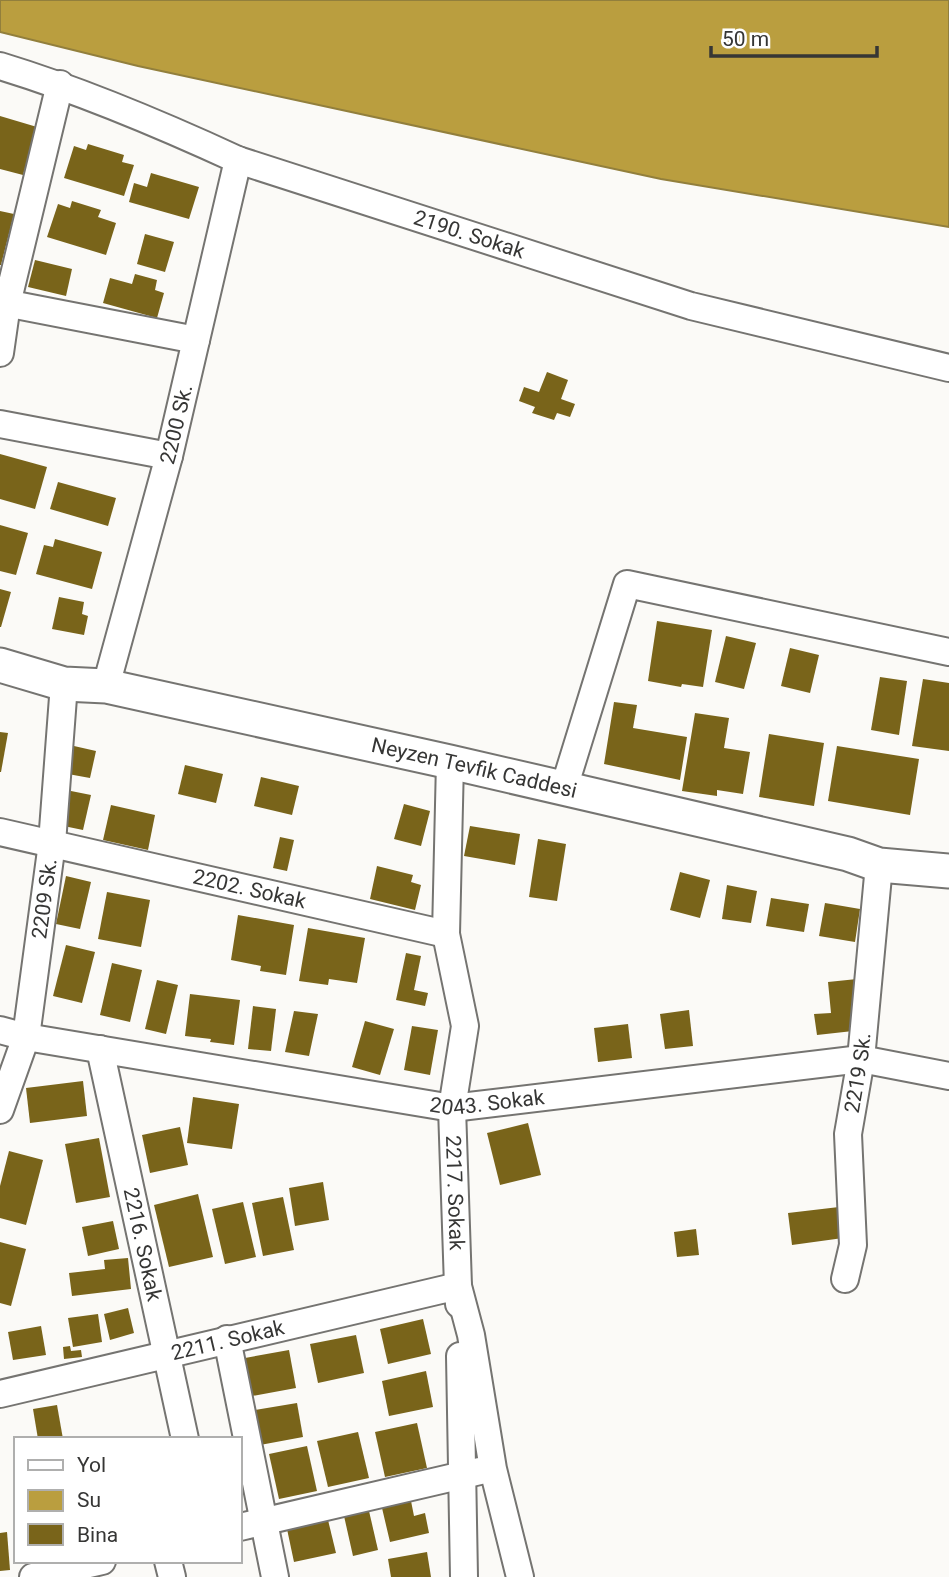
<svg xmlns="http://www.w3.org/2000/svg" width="949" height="1577" font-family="Roboto,sans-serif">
  <rect width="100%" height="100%" fill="#fbfaf7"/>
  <polygon fill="#ba9e3f" stroke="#927f3c" stroke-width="2" points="0,0 949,0 949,227 661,179 138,66 0,32"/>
  <g fill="#79641a">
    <polygon points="0,116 37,127 23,175 0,169"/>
    <polygon points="88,144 124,155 122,162 134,165 124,196 64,178 74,146 86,150"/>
    <polygon points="151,173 199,187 189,219 129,202 134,183 147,187"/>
    <polygon points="72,201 101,210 98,217 116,223 106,255 47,237 58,204 70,208"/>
    <polygon points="0,211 14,214 1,265 0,265"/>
    <polygon points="145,234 174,242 165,272 137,264"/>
    <polygon points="35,260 72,269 66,296 28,287"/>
    <polygon points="135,274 157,280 155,290 164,293 157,318 103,303 110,278 132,284"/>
    <polygon points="547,372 568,380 561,399 575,404 570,417 557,413 554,420 532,413 535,407 519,401 524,387 539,392"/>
    <polygon points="0,454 47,467 35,509 0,499"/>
    <polygon points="58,482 116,498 108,526 50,509"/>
    <polygon points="0,525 28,533 16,575 0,571"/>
    <polygon points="55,539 102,552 92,589 36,574 44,545 53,547"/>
    <polygon points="0,589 11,592 1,627 0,627"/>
    <polygon points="59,597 84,602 82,614 88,616 84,635 52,629"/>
    <polygon points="657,621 712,630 703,687 682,684 681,687 648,681"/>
    <polygon points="726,636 756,643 744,689 715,682"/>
    <polygon points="790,648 819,655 810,693 781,686"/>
    <polygon points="880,677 907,681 899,735 871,730"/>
    <polygon points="923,679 949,683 949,751 912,746"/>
    <polygon points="614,702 637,705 633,728 687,737 680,780 604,764"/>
    <polygon points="695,713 729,718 724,748 750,752 743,794 717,790 717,796 682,791"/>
    <polygon points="0,732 8,733 1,772 0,772"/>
    <polygon points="769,734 824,743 814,806 759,797"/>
    <polygon points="74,746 96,751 90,778 68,774"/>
    <polygon points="837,746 919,759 910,815 828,801"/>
    <polygon points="185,765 223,774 216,803 178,794"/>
    <polygon points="261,777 299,786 292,815 254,806"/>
    <polygon points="66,790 91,795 83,830 59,825"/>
    <polygon points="404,804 430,811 421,846 394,839"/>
    <polygon points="111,805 155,815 148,850 103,840"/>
    <polygon points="470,826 520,834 515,865 464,856"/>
    <polygon points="280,837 294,840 287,871 273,868"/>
    <polygon points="538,839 566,844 557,901 529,897"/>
    <polygon points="377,866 413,875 411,882 421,885 415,910 370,899"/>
    <polygon points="680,872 710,880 700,918 670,910"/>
    <polygon points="66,876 91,882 80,929 56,924"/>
    <polygon points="727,885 757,891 751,923 722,919"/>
    <polygon points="107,892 150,900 141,947 98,939"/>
    <polygon points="771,898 809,904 804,932 766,926"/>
    <polygon points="825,903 860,909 855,942 819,936"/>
    <polygon points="238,915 294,925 286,975 260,971 261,966 231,960"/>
    <polygon points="308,928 365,938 357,983 329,979 328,985 299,981"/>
    <polygon points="66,945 95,952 82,1003 53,996"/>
    <polygon points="406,953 421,956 414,990 428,993 425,1006 396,1000"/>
    <polygon points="112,963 142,970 130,1022 100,1015"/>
    <polygon points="857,979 862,1030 817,1035 814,1014 831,1013 828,982"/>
    <polygon points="157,980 178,985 166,1034 145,1029"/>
    <polygon points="190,994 240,1000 234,1045 210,1042 211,1039 185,1036"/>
    <polygon points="253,1006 276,1009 271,1051 248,1049"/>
    <polygon points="689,1010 693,1046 665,1049 660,1014"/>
    <polygon points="294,1011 318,1014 309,1056 285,1052"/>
    <polygon points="365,1021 394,1029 380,1075 352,1067"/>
    <polygon points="628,1024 632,1058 598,1062 594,1028"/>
    <polygon points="412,1026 438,1030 430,1075 404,1070"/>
    <polygon points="83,1081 87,1116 30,1123 26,1088"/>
    <polygon points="193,1097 239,1104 232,1149 187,1143"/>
    <polygon points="528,1123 541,1175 500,1185 487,1133"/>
    <polygon points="180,1127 188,1165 150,1173 142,1135"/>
    <polygon points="99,1138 110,1197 76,1203 65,1144"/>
    <polygon points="9,1151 43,1160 26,1225 0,1218 0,1186"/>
    <polygon points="323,1182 329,1220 295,1226 289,1188"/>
    <polygon points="198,1194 213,1257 169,1267 154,1205"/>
    <polygon points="283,1197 294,1250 263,1256 252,1203"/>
    <polygon points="243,1202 256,1257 225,1264 212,1209"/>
    <polygon points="839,1207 843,1238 792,1245 788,1213"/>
    <polygon points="113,1221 119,1249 88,1256 82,1227"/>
    <polygon points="696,1229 699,1255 677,1257 674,1232"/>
    <polygon points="0,1242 26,1249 11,1306 0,1303"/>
    <polygon points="128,1258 131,1289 72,1296 69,1273 105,1269 104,1260"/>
    <polygon points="128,1308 134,1333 110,1340 104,1314"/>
    <polygon points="98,1314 102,1342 73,1347 68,1318"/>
    <polygon points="423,1319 431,1354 388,1364 380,1329"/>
    <polygon points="41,1326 46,1355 13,1360 8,1332"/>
    <polygon points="356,1335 364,1373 318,1383 310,1344"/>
    <polygon points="70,1346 71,1351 81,1350 82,1357 64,1359 63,1347"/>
    <polygon points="289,1350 296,1388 252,1396 245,1358"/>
    <polygon points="426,1371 433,1407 389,1416 382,1381"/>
    <polygon points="297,1403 303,1437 260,1445 255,1410"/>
    <polygon points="57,1405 63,1439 38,1439 33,1409"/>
    <polygon points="417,1423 427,1468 385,1477 375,1432"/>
    <polygon points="358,1432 369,1478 328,1487 317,1441"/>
    <polygon points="307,1446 317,1491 279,1499 269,1454"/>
    <polygon points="411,1501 414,1516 425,1513 429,1533 390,1542 382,1508"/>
    <polygon points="369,1511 378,1550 353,1556 344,1516"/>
    <polygon points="328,1520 336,1553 294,1562 287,1529"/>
    <polygon points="7,1532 10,1570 0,1571 0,1533"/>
    <polygon points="427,1552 431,1577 391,1577 388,1559"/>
  </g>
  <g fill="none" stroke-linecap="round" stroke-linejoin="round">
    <defs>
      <g id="minor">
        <path id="s1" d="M 0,66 C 82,91 160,124 238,160 L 691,306 L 949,368"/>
        <polyline points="0,302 196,340"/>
        <polyline points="0,353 7,304 60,84"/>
        <polyline points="0,424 169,456"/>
        <path id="s2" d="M 106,686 L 169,456 L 238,160"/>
        <path id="s3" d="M 450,762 L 446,934 L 465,1026 L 452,1108 L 458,1286 L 471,1335 L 493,1469 L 520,1577"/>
        <polyline points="564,788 627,584 949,652"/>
        <path id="s4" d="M 0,832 L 446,934"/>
        <path id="s5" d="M 0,1030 L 26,1037 L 452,1108 L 861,1059 L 949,1076"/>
        <path id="s6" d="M 100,1049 L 185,1439"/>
        <path id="s7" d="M 0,1110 L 26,1037 L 52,843 L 64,684"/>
        <path id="s8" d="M 845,1279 L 853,1245 L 848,1134 L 861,1059 L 879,865"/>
        <polyline points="227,1339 275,1577"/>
        <polyline points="460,1356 464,1577"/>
        <path id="s9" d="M 0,1394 L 458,1286 L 459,1304"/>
        <polyline points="240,1527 480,1471"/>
        <polyline points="168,1561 172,1577"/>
        <polyline points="33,1577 102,1561"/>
      </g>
      <g id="tertiary">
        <path id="s10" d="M 0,665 L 64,684 L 106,686 L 450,762 L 848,854 L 879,865 L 949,871"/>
      </g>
    </defs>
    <use href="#minor" stroke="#757471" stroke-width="30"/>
    <use href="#tertiary" stroke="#757471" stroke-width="37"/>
    <use href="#minor" stroke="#fff" stroke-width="26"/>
    <use href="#tertiary" stroke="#fff" stroke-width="33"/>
  </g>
  <g text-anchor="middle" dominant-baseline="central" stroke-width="7" stroke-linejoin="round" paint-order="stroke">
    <g font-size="21" fill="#363635" stroke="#fff">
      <text stroke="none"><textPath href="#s1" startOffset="499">2190. Sokak</textPath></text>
      <text stroke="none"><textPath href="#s2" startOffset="271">2200 Sk.</textPath></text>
      <text stroke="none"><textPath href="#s10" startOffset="486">Neyzen Tevfik Caddesi</textPath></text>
      <text stroke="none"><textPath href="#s4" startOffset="256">2202. Sokak</textPath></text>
      <text stroke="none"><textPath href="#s7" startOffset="217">2209 Sk.</textPath></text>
      <text stroke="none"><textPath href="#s8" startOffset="208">2219 Sk.</textPath></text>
      <text stroke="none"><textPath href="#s5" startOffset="494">2043. Sokak</textPath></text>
      <text stroke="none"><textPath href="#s3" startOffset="434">2217. Sokak</textPath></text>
      <text stroke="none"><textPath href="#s6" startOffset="200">2216. Sokak</textPath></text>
      <text stroke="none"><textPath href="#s9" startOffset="234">2211. Sokak</textPath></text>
    </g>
  </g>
  <rect x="14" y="1437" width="228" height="126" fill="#ffffff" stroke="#afafae" stroke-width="2"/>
  <rect x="28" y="1460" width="35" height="10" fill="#ffffff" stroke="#afafae" stroke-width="2"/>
  <text x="77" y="1472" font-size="21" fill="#363635">Yol</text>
  <rect x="28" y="1490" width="35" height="21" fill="#ba9e3f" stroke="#afafae" stroke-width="2"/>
  <text x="77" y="1507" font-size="21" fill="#363635">Su</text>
  <rect x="28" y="1524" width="35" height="21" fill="#79641a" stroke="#afafae" stroke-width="2"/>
  <text x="77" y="1542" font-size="21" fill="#363635">Bina</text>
  <path d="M711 46v10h166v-10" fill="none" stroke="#363635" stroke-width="3.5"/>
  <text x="722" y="46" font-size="21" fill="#363635" stroke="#ffffff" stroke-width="5" paint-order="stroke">50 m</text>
</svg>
